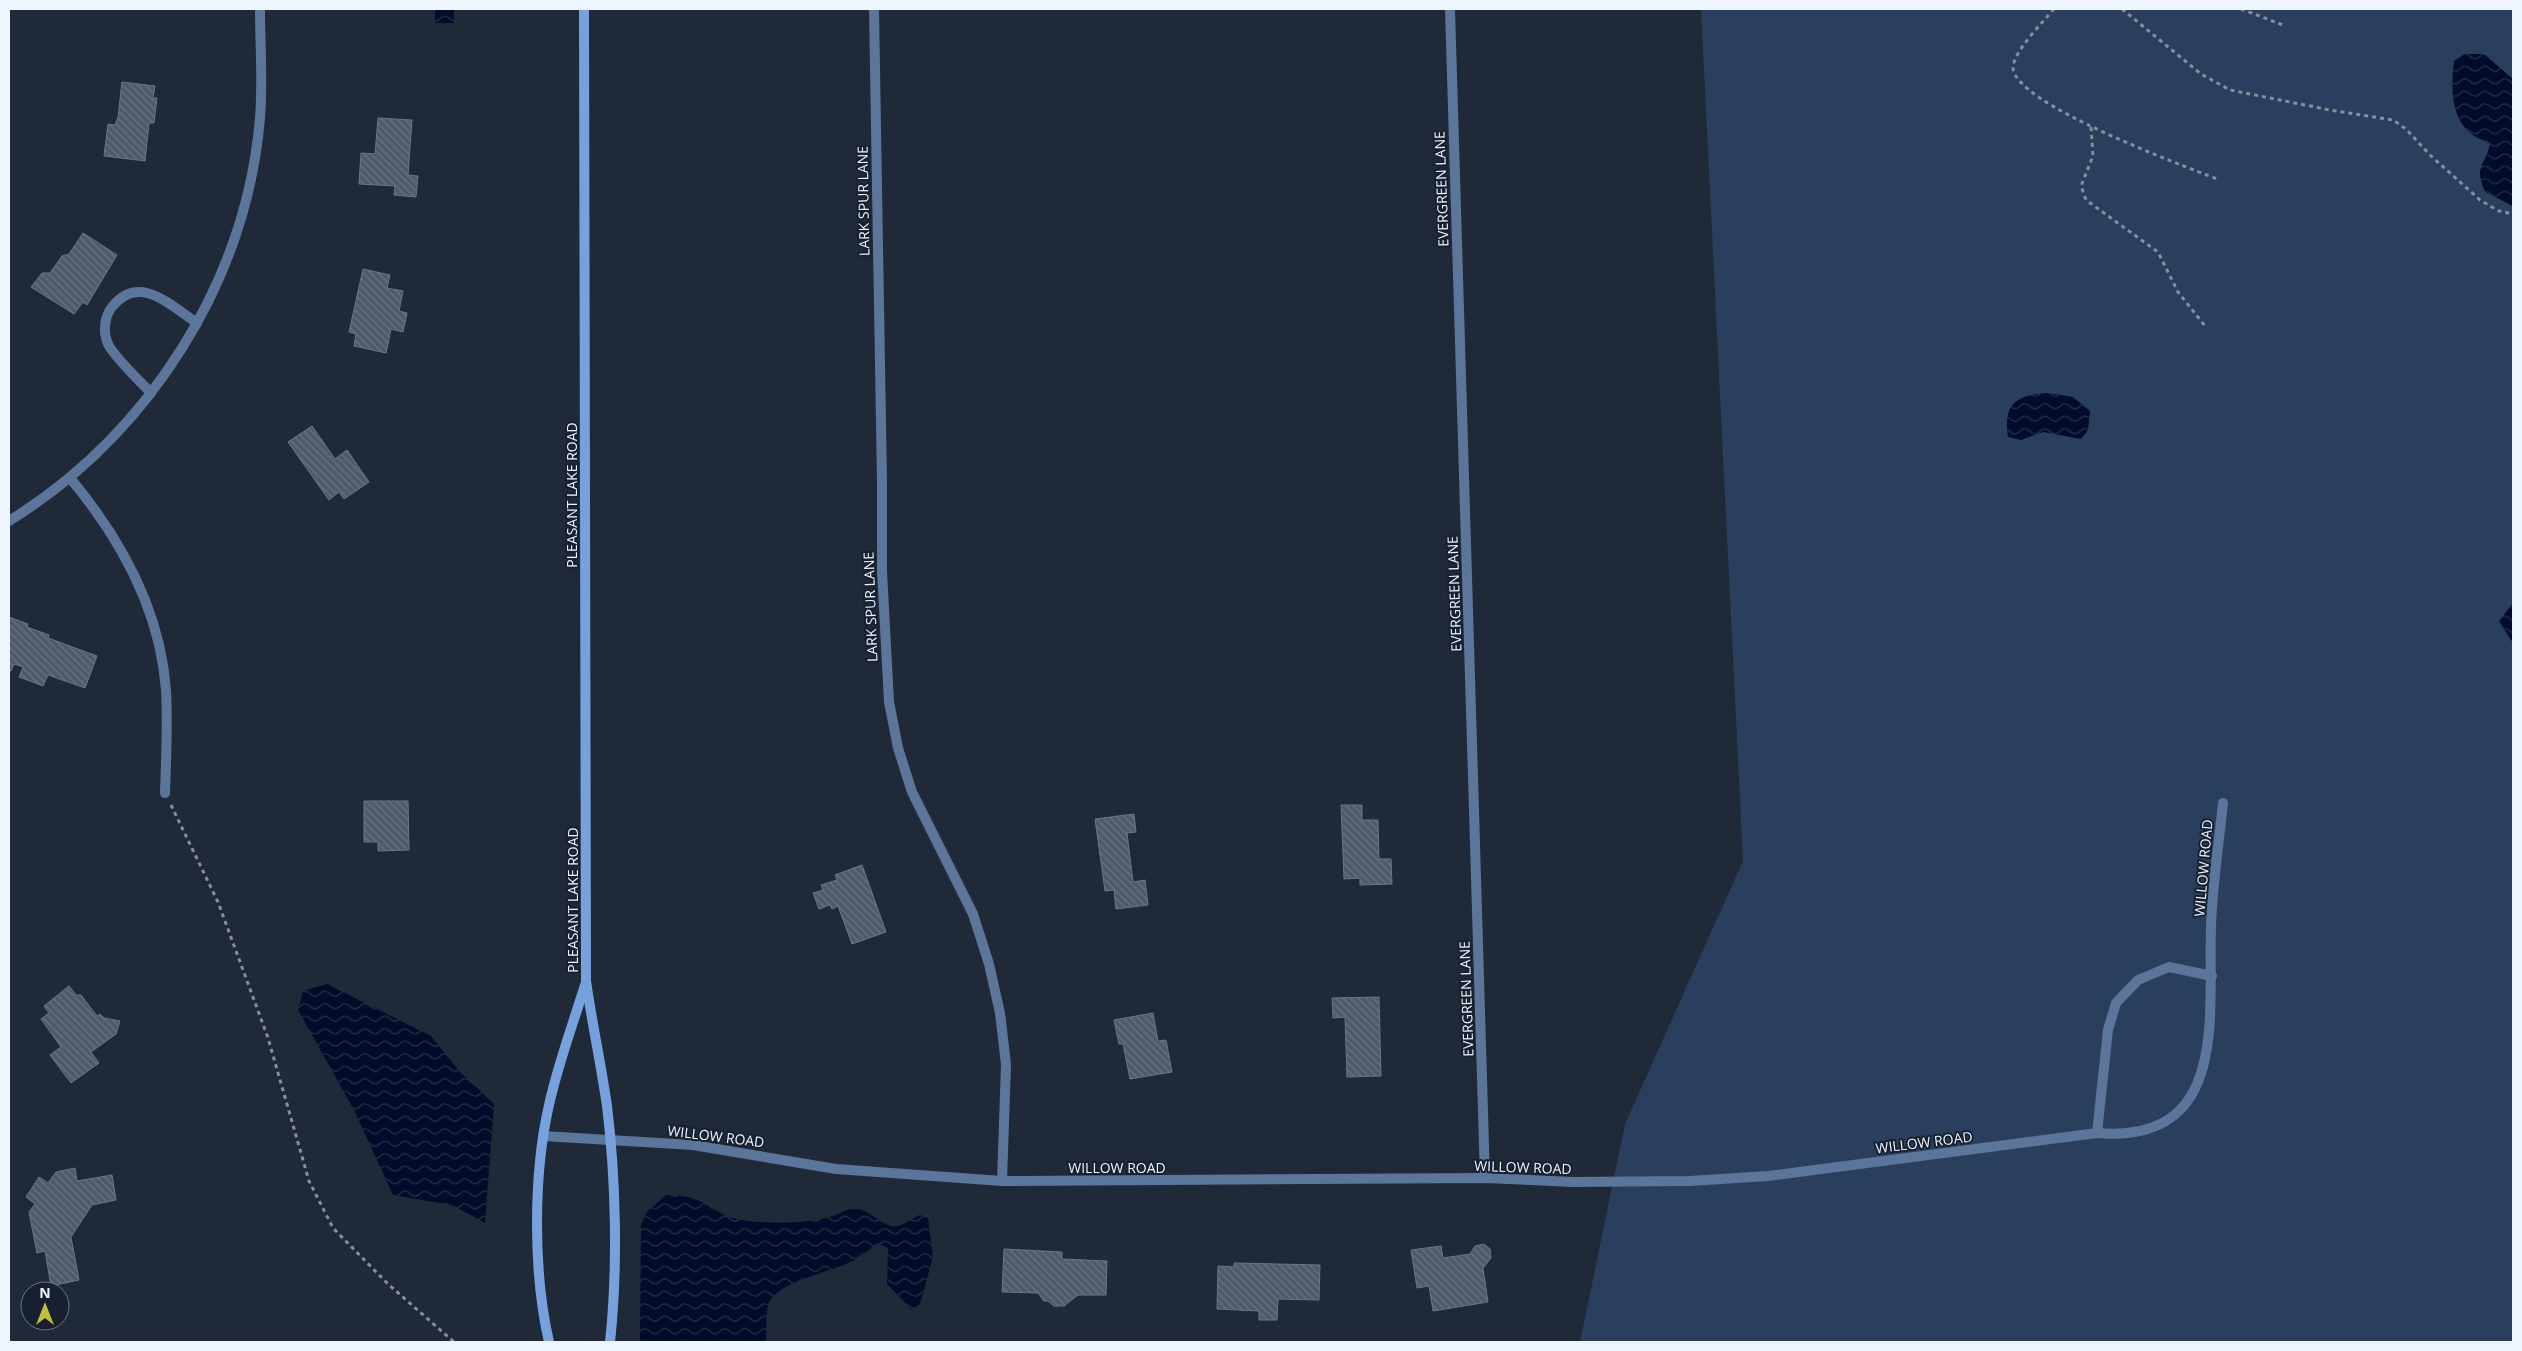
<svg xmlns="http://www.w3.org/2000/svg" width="2522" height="1351" font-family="'Open Sans',sans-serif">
  <defs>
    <pattern id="water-waves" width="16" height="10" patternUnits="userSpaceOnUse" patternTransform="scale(1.25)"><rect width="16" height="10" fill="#000c2a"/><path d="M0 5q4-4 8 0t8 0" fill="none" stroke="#26304a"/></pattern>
    <pattern id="building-back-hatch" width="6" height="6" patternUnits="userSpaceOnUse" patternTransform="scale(1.25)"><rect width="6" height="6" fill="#4e5a6b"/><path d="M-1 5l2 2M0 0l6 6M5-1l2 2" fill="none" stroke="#687281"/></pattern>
  </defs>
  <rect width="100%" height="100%" fill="#1f2938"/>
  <polygon fill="#293f5d" points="1701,9 2513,9 2513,1342 1580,1342 1625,1124 1743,861"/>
  <g fill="url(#water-waves)">
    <rect x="435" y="9" width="19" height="14"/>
    <path d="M 2464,54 L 2484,54 L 2513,79 L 2513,206 L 2485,192 C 2474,164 2484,169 2490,144 C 2484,140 2478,139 2473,135 C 2450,119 2451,86 2454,61 Z"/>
    <path d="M 2048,393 L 2073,397 L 2090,411 L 2088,430 L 2081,439 L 2043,432 L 2021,440 L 2008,437 C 2003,404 2016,395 2048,393 Z"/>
    <polygon points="2513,603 2513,643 2499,621"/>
    <polygon points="327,984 431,1036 459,1071 494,1104 485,1223 452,1205 393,1195 354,1110 298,1010 303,991"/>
    <path d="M 666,1195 C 677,1195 687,1196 697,1200 C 713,1206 721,1217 742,1220 C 769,1224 803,1224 830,1217 C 840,1215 846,1207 858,1209 C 872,1211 885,1230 899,1226 C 906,1223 913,1218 920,1215 L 928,1218 L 933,1257 L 920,1304 L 912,1310 L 887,1284 L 888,1248 L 877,1243 C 871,1248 865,1254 859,1258 C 838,1271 778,1280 769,1303 C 765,1314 767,1330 766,1342 L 640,1342 L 641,1225 L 647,1212 Z"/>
  </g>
  <g fill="url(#building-back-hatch)" stroke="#6a7687">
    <polygon points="122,82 155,86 153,98 157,98 154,123 149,123 145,161 104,156 108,124 115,125 118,117"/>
    <polygon points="378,118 412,120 408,175 418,176 416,197 394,195 395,186 359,184 361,153 375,154"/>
    <polygon points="83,233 117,255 87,305 83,302 74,314 31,287 42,273 50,273 62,256 69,254"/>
    <polygon points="363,269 390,275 387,288 403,291 399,311 407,313 403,332 391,329 386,353 354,346 356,334 349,332"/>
    <polygon points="312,426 335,459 347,450 369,482 344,499 339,492 329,500 288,442"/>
    <polygon points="9,617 28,624 27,627 49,635 48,638 97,656 85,688 48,675 43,686 19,677 23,667 14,664 11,671 9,671"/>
    <polygon points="364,801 408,801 409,850 378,851 378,842 364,842"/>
    <polygon points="1341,805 1362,805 1362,820 1378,820 1379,859 1391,859 1392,884 1360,885 1360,878 1344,879"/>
    <polygon points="1134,814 1136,832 1127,833 1133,882 1145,880 1148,905 1116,909 1114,890 1105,891 1095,819"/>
    <polygon points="862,865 886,932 852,944 838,906 832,909 830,905 819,909 813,893 823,890 821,885 837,880 835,875"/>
    <polygon points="69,986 76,995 81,995 97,1016 100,1014 104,1018 120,1021 116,1034 91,1052 99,1063 71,1083 50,1055 61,1047 41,1019 49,1013 44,1006"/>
    <polygon points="1379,997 1381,1076 1347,1077 1345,1017 1333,1018 1332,998"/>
    <polygon points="1153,1013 1158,1041 1166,1040 1172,1072 1130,1079 1123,1044 1119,1044 1114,1020"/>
    <polygon points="75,1168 77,1181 112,1175 116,1200 92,1205 71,1237 79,1280 51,1286 45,1251 37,1253 29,1212 35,1204 26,1197 39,1177 48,1183 56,1172"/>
    <polygon points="1484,1244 1490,1249 1491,1258 1483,1268 1488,1302 1433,1311 1429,1286 1417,1288 1411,1250 1441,1246 1443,1258 1470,1254 1475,1246"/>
    <polygon points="1004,1249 1062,1252 1062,1259 1107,1261 1106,1295 1078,1295 1064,1306 1054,1306 1048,1301 1044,1301 1038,1293 1002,1292"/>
    <polygon points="1234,1263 1320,1265 1319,1300 1278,1299 1277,1320 1259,1320 1259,1311 1217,1309 1218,1266 1234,1267"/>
  </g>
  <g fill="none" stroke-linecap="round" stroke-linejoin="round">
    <g stroke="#868f9b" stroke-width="3" stroke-dasharray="4 4" stroke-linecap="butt">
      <path d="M 2054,9 C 2043,22 2013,52 2013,68 C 2015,104 2182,165 2217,179"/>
      <polyline points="2122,9 2201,74 2230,90 2330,110 2393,120 2406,129 2430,155 2480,200 2499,211 2513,214"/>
      <polyline points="2241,9 2283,25"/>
      <polyline points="2091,127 2093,156 2081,186 2086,200 2158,252 2178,292 2205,326"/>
      <polyline points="171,805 218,902 268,1038 309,1181 333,1228 388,1284 454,1342"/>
    </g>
    <g stroke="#5b769a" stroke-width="10">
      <path d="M 151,393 C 140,381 114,357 108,344 C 103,332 104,317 112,307 C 139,273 170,305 197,323"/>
      <polyline points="2097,1133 2108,1030 2116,1003 2138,980 2169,967 2212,976"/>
    </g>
    <g stroke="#5b769a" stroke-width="10">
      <polyline points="874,9 882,482 882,571 889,702 898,748 912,792 973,914 989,964 1000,1013 1006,1064 1002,1181"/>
      <polyline points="1450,9 1485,1178"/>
      <path d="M 70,478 C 121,539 160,609 166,690 C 168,725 166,759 165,793"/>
      <path d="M 9,521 C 148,435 246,283 260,118 C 263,82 260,45 260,9"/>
      <path d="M 543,1136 L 693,1145 L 836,1169 L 1002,1181 L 1485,1178 L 1573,1182 L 1690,1181 L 1768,1176 L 2097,1133 C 2230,1144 2208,1016 2211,928 C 2212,886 2219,844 2223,803"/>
    </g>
    <g stroke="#77a1dc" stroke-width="10">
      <path d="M 584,9 L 586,981 C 592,1023 601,1064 607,1106 C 616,1180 618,1268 610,1342"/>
      <path d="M 549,1342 C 533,1272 533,1175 549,1105 C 558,1064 573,1024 585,985"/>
    </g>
  </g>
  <g text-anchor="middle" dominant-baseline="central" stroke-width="4" stroke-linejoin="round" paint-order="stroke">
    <g font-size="14" fill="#eef5ff" stroke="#16202e">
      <text transform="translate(1441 189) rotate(-92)">EVERGREEN LANE</text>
      <text transform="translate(863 201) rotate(-91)">LARK SPUR LANE</text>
      <text transform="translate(571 495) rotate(-90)">PLEASANT LAKE ROAD</text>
      <text transform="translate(1454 594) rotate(-92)">EVERGREEN LANE</text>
      <text transform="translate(870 607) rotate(-92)">LARK SPUR LANE</text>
      <text transform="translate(2203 868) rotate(-85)">WILLOW ROAD</text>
      <text transform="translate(572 900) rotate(-90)">PLEASANT LAKE ROAD</text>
      <text transform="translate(1466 999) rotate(-92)">EVERGREEN LANE</text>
      <text transform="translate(716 1136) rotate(7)">WILLOW ROAD</text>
      <text transform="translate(1924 1142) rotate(-7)">WILLOW ROAD</text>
      <text x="1117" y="1167">WILLOW ROAD</text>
      <text transform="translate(1523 1167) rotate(2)">WILLOW ROAD</text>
    </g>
  </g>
  <rect width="2522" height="1351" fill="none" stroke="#eef5ff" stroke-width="20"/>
  <g transform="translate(45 1306)"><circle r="24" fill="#16202e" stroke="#6c7582"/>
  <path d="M0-4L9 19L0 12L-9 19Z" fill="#c3bd3f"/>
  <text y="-8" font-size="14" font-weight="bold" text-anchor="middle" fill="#eef5ff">N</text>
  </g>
</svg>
